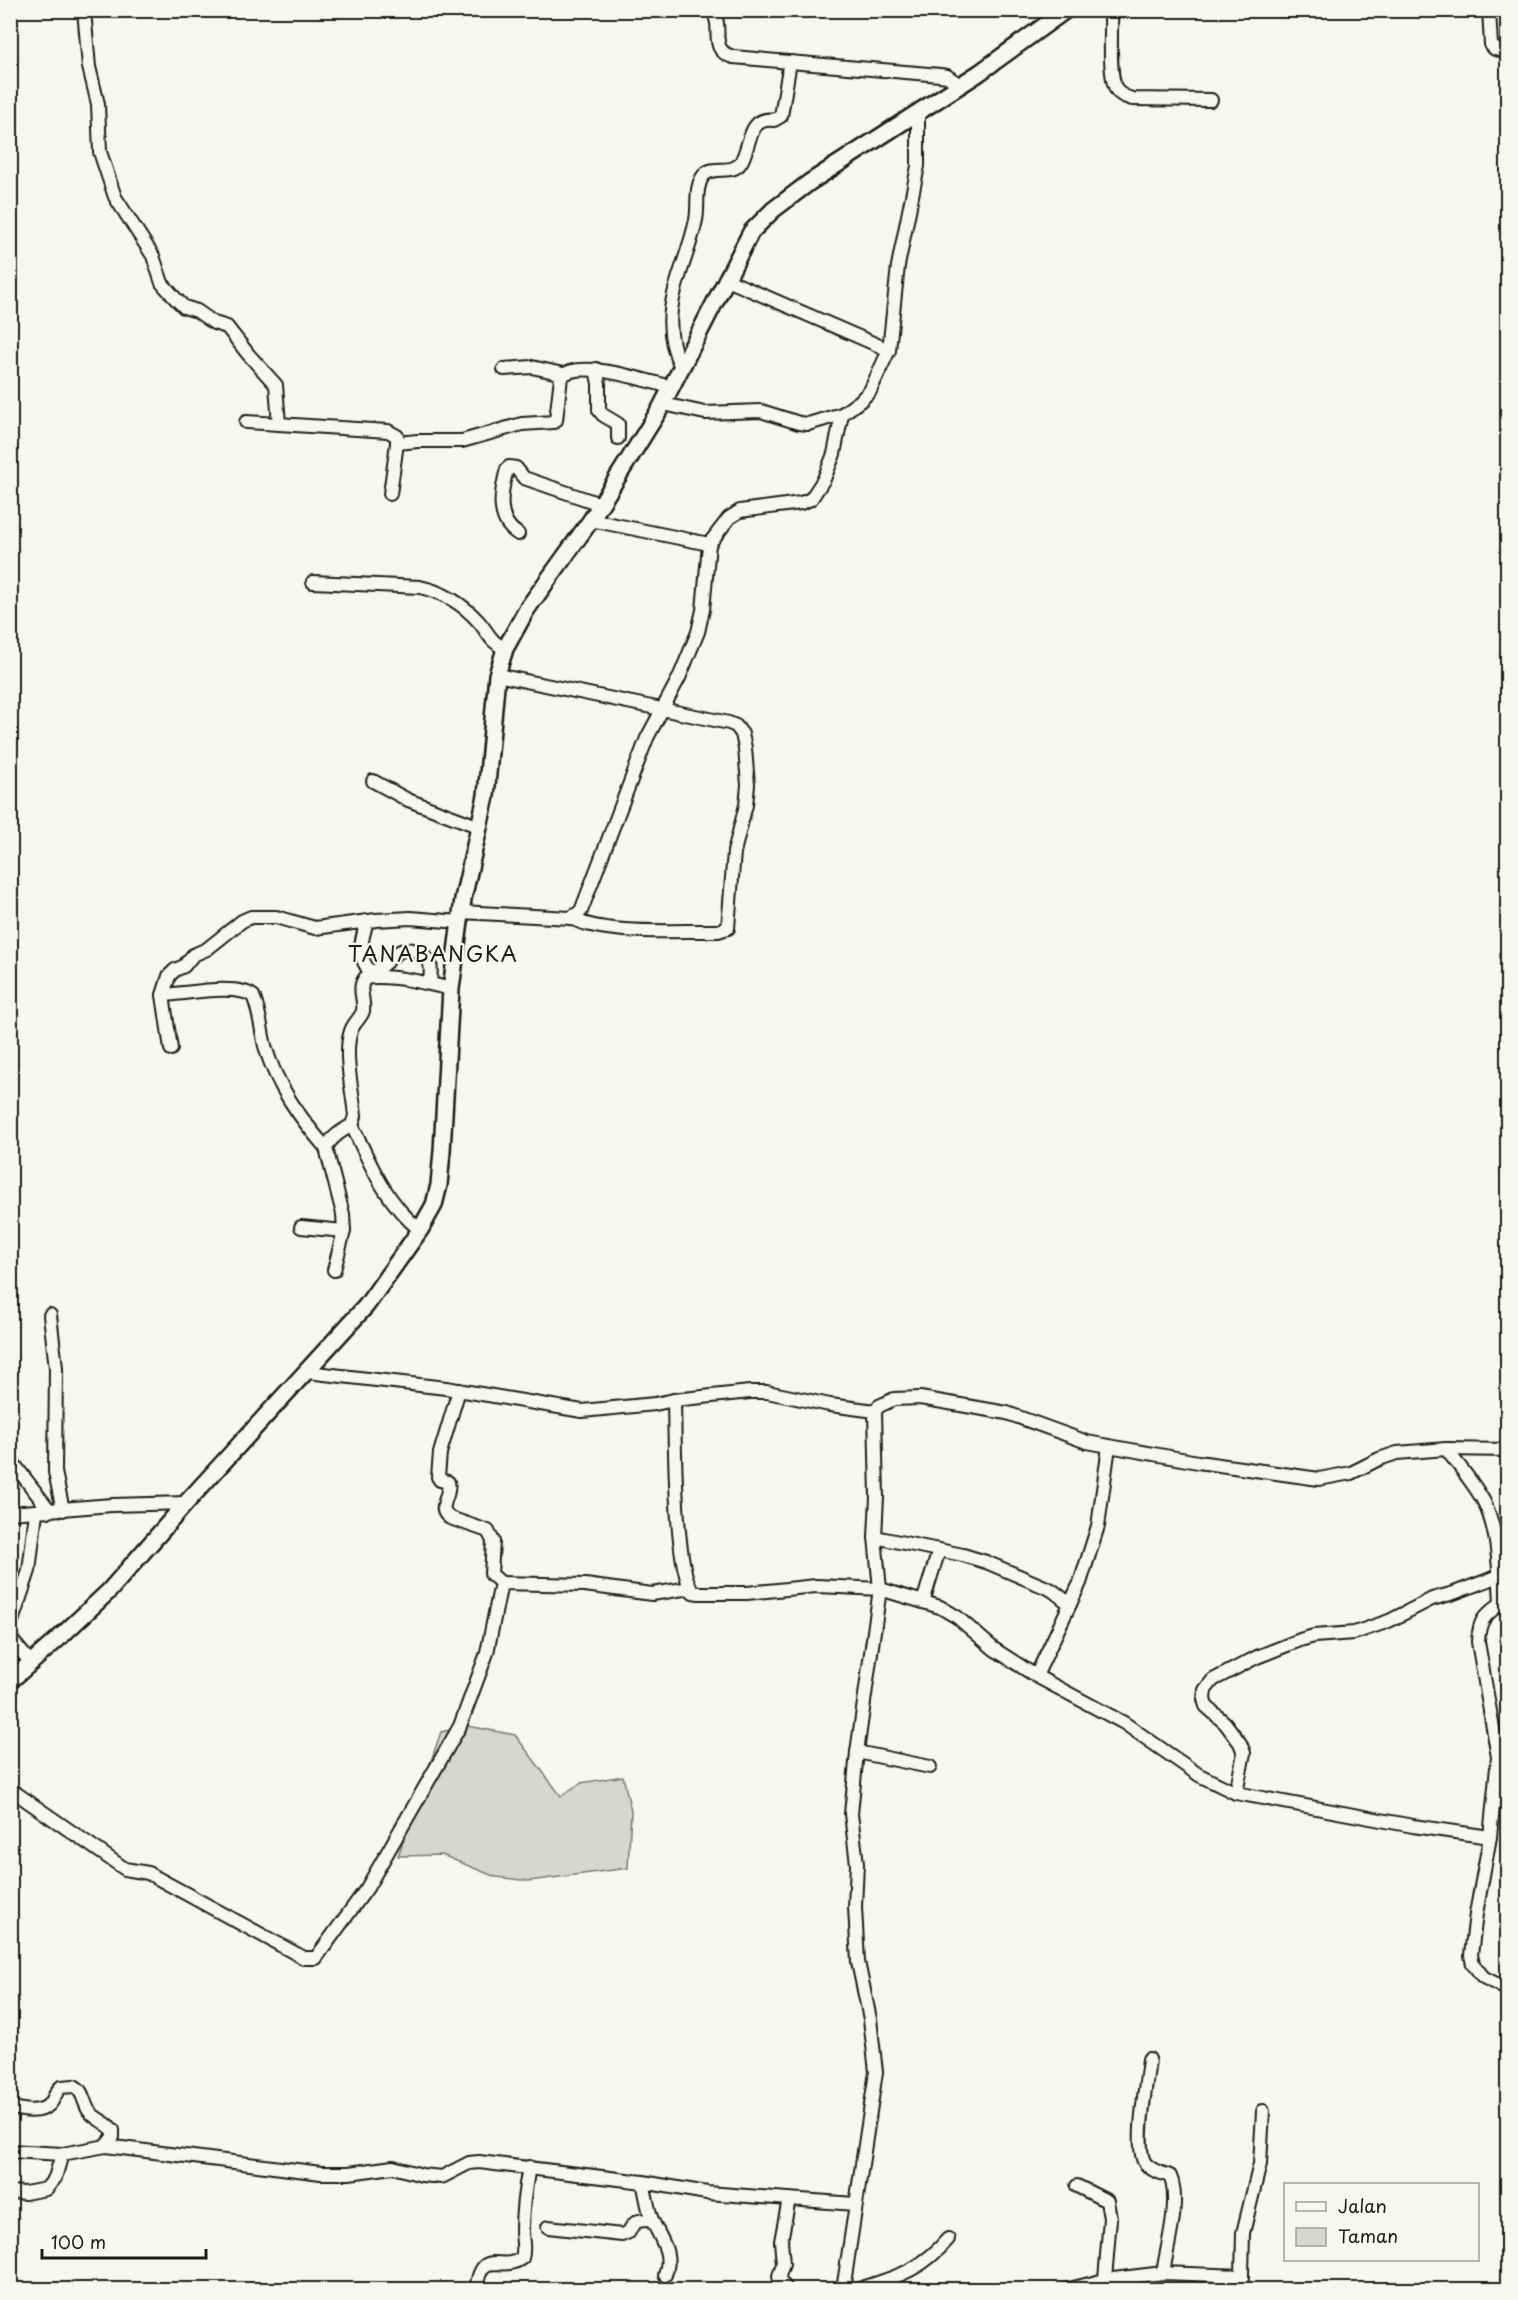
<svg xmlns="http://www.w3.org/2000/svg" width="1518" height="2300" font-family="'Playpen Sans',sans-serif">
  <rect width="100%" height="100%" fill="#f6f6f2"/>
  <filter id="ink" filterUnits="userSpaceOnUse"><feTurbulence type="fractalNoise" baseFrequency=".0167" numOctaves="2"/><feDisplacementMap in="SourceGraphic" scale="12" xChannelSelector="R" yChannelSelector="G"/><feConvolveMatrix kernelMatrix="1 2 1 2 8 2 1 2 1" color-interpolation-filters="sRGB"/></filter>
  <g filter="url(#ink)">
    <polygon fill="#d6d6d2" stroke="#797977" stroke-width="1.5" points="468,1726 515,1735 561,1796 581,1783 623,1776 631,1811 628,1868 529,1881 496,1877 442,1855 398,1856 441,1732"/>
    <g fill="none" stroke-linecap="round" stroke-linejoin="round">
      <defs>
        <g id="minor">
          <polyline points="84,10 89,67 98,104 100,152 115,197 153,256 162,283 175,298 184,307 197,311 214,323 227,327 248,354 276,385 279,424"/>
          <path d="M 711,10 C 726,26 706,49 733,57 L 940,75 L 947,76 L 960,85"/>
          <path d="M 1111,10 C 1112,30 1108,73 1116,89 C 1119,95 1126,97 1132,99 L 1211,100"/>
          <polyline points="1489,10 1491,45 1495,49 1508,52"/>
          <polyline points="725,279 889,350"/>
          <path d="M 681,367 C 654,312 685,273 696,220 C 699,206 694,187 704,175 C 714,164 733,176 741,162 C 751,145 748,116 774,120 L 781,116 L 790,62"/>
          <polyline points="504,369 532,367 563,374"/>
          <polyline points="596,369 599,384 599,410 603,415 618,424 618,438"/>
          <polyline points="663,404 705,413 761,411 799,423 808,424 842,414 860,401 870,391 889,350 898,266 918,166 918,111"/>
          <polyline points="246,422 388,431 397,436 397,443"/>
          <path d="M 390,494 L 397,443 L 418,441 L 462,441 L 522,424 L 554,422 L 556,420 L 561,377 C 578,358 647,381 671,387"/>
          <polyline points="591,520 709,544 729,518 740,511 801,503 811,499 824,479 834,454 842,414"/>
          <path d="M 518,534 C 495,520 501,491 507,469 L 509,467 L 516,468 L 524,478 L 600,504"/>
          <path d="M 313,582 L 420,587 C 443,592 464,605 479,622 C 490,635 489,640 505,649"/>
          <path d="M 497,675 L 729,723 L 736,726 L 742,734 L 745,748 L 748,785 L 746,805 L 734,852 L 728,928 L 718,931 C 678,930 605,936 571,918"/>
          <polyline points="373,781 408,800 480,827"/>
          <polyline points="461,912 571,918 581,911 647,738 679,678 698,632 703,610 709,544"/>
          <path d="M 367,921 C 360,947 356,954 373,977"/>
          <path d="M 370,974 C 389,965 398,939 422,954 C 433,961 431,971 430,983"/>
          <path d="M 163,995 C 185,994 236,983 253,996 C 260,1011 261,1030 265,1046 C 276,1085 300,1118 326,1148"/>
          <polyline points="171,1049 163,995 169,976 175,970 184,966 193,955 207,949 242,921 251,917 276,917 315,928 376,920 410,918 460,922"/>
          <path d="M 352,1125 C 370,1164 386,1203 420,1230"/>
          <polyline points="301,1227 344,1231"/>
          <path d="M 334,1270 L 344,1231 L 343,1214 L 326,1148 C 331,1137 342,1131 352,1125 L 355,1116 C 353,1092 343,1054 351,1031 C 353,1023 361,1018 363,1011 C 365,999 357,989 365,978 C 390,974 427,983 451,989"/>
          <polyline points="50,1315 56,1368 55,1472 63,1510"/>
          <polyline points="307,1372 446,1388 582,1411 655,1404 674,1400 750,1392 767,1392 830,1405 875,1411 877,1497 875,1537 880,1589 857,1752 851,1814 857,1864 855,1907 858,1962 870,2019 876,2072 843,2290"/>
          <path d="M 459,1390 L 440,1453 L 438,1477 L 440,1480 L 448,1482 C 452,1496 435,1508 450,1518 L 488,1531 L 493,1541 L 491,1574 L 501,1583"/>
          <path d="M 674,1400 C 675,1436 674,1568 693,1592 L 699,1593 L 747,1593 L 816,1586 L 840,1587 L 880,1589 L 940,1607 L 957,1617 L 994,1649 L 1036,1676 L 1124,1723 L 1199,1775 L 1236,1793 L 1413,1826 L 1490,1837"/>
          <polyline points="875,1411 879,1406 894,1399 920,1398 1007,1413 1087,1442 1109,1446 1198,1462 1319,1479 1351,1473 1379,1459 1397,1453 1446,1449 1508,1450"/>
          <path d="M 1446,1449 C 1459,1466 1474,1483 1484,1502 C 1499,1533 1499,1570 1501,1603 C 1484,1616 1479,1620 1478,1642 L 1498,1757 L 1490,1837 L 1476,1914 L 1471,1955 L 1473,1964 L 1483,1977 L 1508,1990"/>
          <polyline points="10,1459 50,1511"/>
          <polyline points="10,1513 112,1505 186,1503"/>
          <polyline points="875,1537 963,1555 986,1562 1052,1590 1070,1604"/>
          <polyline points="923,1602 939,1550"/>
          <polyline points="10,1627 29,1571 36,1512"/>
          <polyline points="10,1638 31,1663"/>
          <polyline points="1036,1676 1080,1583 1098,1526 1109,1446"/>
          <polyline points="857,1752 930,1767"/>
          <polyline points="10,1789 125,1869 148,1873 304,1958 316,1958 367,1888 460,1726 487,1653 501,1583 585,1585 652,1594 690,1588"/>
          <polyline points="1236,1793 1244,1753 1240,1743 1225,1723 1206,1706 1204,1699 1205,1690 1213,1680 1257,1657 1300,1640 1314,1636 1354,1633 1389,1621 1432,1599 1454,1593 1499,1576"/>
          <path d="M 1149,2059 C 1147,2081 1134,2147 1145,2163 C 1151,2171 1162,2173 1170,2176 C 1181,2200 1167,2246 1163,2273"/>
          <path d="M 10,2107 C 23,2111 40,2114 50,2104 C 55,2098 55,2092 61,2087 L 74,2086 C 84,2091 83,2102 89,2111 C 95,2119 106,2122 113,2130 L 113,2137 L 106,2146"/>
          <polyline points="10,2151 62,2154 106,2146 321,2173 349,2173 393,2167 422,2175 442,2177 469,2163 479,2162 643,2182 707,2193 855,2204"/>
          <path d="M 643,2182 C 646,2195 648,2209 652,2220 C 661,2240 673,2253 665,2275"/>
          <polyline points="1077,2186 1107,2201 1110,2218 1105,2280"/>
          <polyline points="10,2192 25,2193 46,2189 55,2178 62,2154"/>
          <path d="M 548,2227 L 622,2235 L 629,2232 C 634,2220 639,2220 652,2220"/>
          <polyline points="1242,2276 1243,2233 1260,2164 1263,2111"/>
          <path d="M 476,2290 C 482,2245 500,2274 522,2258 C 525,2249 522,2240 522,2230 C 522,2209 525,2188 529,2167"/>
          <polyline points="787,2290 780,2281 779,2276 783,2264 781,2241 789,2199"/>
          <path d="M 856,2290 C 895,2277 920,2272 948,2239"/>
          <polyline points="1065,2290 1105,2280 1163,2273 1242,2276 1241,2290"/>
        </g>
        <polyline id="major" points="10,1681 58,1639 109,1591 186,1503 366,1306 420,1230 434,1205 439,1185 442,1151 451,989 463,899 486,796 497,675 505,649 527,609 591,520 660,409 751,232 773,210 810,182 979,73 1066,10"/>
      </defs>
      <use href="#minor" stroke="#1c1c1c" stroke-width="16"/>
      <use href="#major" stroke="#1c1c1c" stroke-width="20"/>
      <use href="#minor" stroke="#f6f6f2" stroke-width="12"/>
      <use href="#major" stroke="#f6f6f2" stroke-width="15"/>
    </g>
  </g>
  <g text-anchor="middle" dominant-baseline="central" stroke-width="4.5" stroke-linejoin="round" paint-order="stroke">
    <g font-size="21" letter-spacing="1.5" fill="#1c1c1c" stroke="#f6f6f2">
      <text x="433" y="953">TANABANGKA</text>
    </g>
  </g>
  <rect width="1518" height="2300" fill="none" stroke="#f6f6f2" stroke-width="36"/>
  <rect x="18" y="18" width="1482" height="2264" fill="none" stroke="#1c1c1c" stroke-width="2" filter="url(#ink)"/>
  <rect x="1284" y="2183" width="195" height="78" fill="#f6f6f2" stroke="#9f9f9c" stroke-width="1.5"/>
  <rect x="1296" y="2202" width="30" height="9" fill="#f6f6f2" stroke="#9f9f9c" stroke-width="1.5"/>
  <text x="1338" y="2213" font-size="18" fill="#1c1c1c">Jalan</text>
  <rect x="1296" y="2228" width="30" height="18" fill="#d6d6d2" stroke="#9f9f9c" stroke-width="1.5"/>
  <text x="1338" y="2243" font-size="18" fill="#1c1c1c">Taman</text>
  <path d="M42 2249v9h164v-9" fill="none" stroke="#1c1c1c" stroke-width="3"/>
  <text x="51" y="2249" font-size="18" fill="#1c1c1c" stroke="#f6f6f2" stroke-width="4.5" paint-order="stroke">100 m</text>
</svg>
